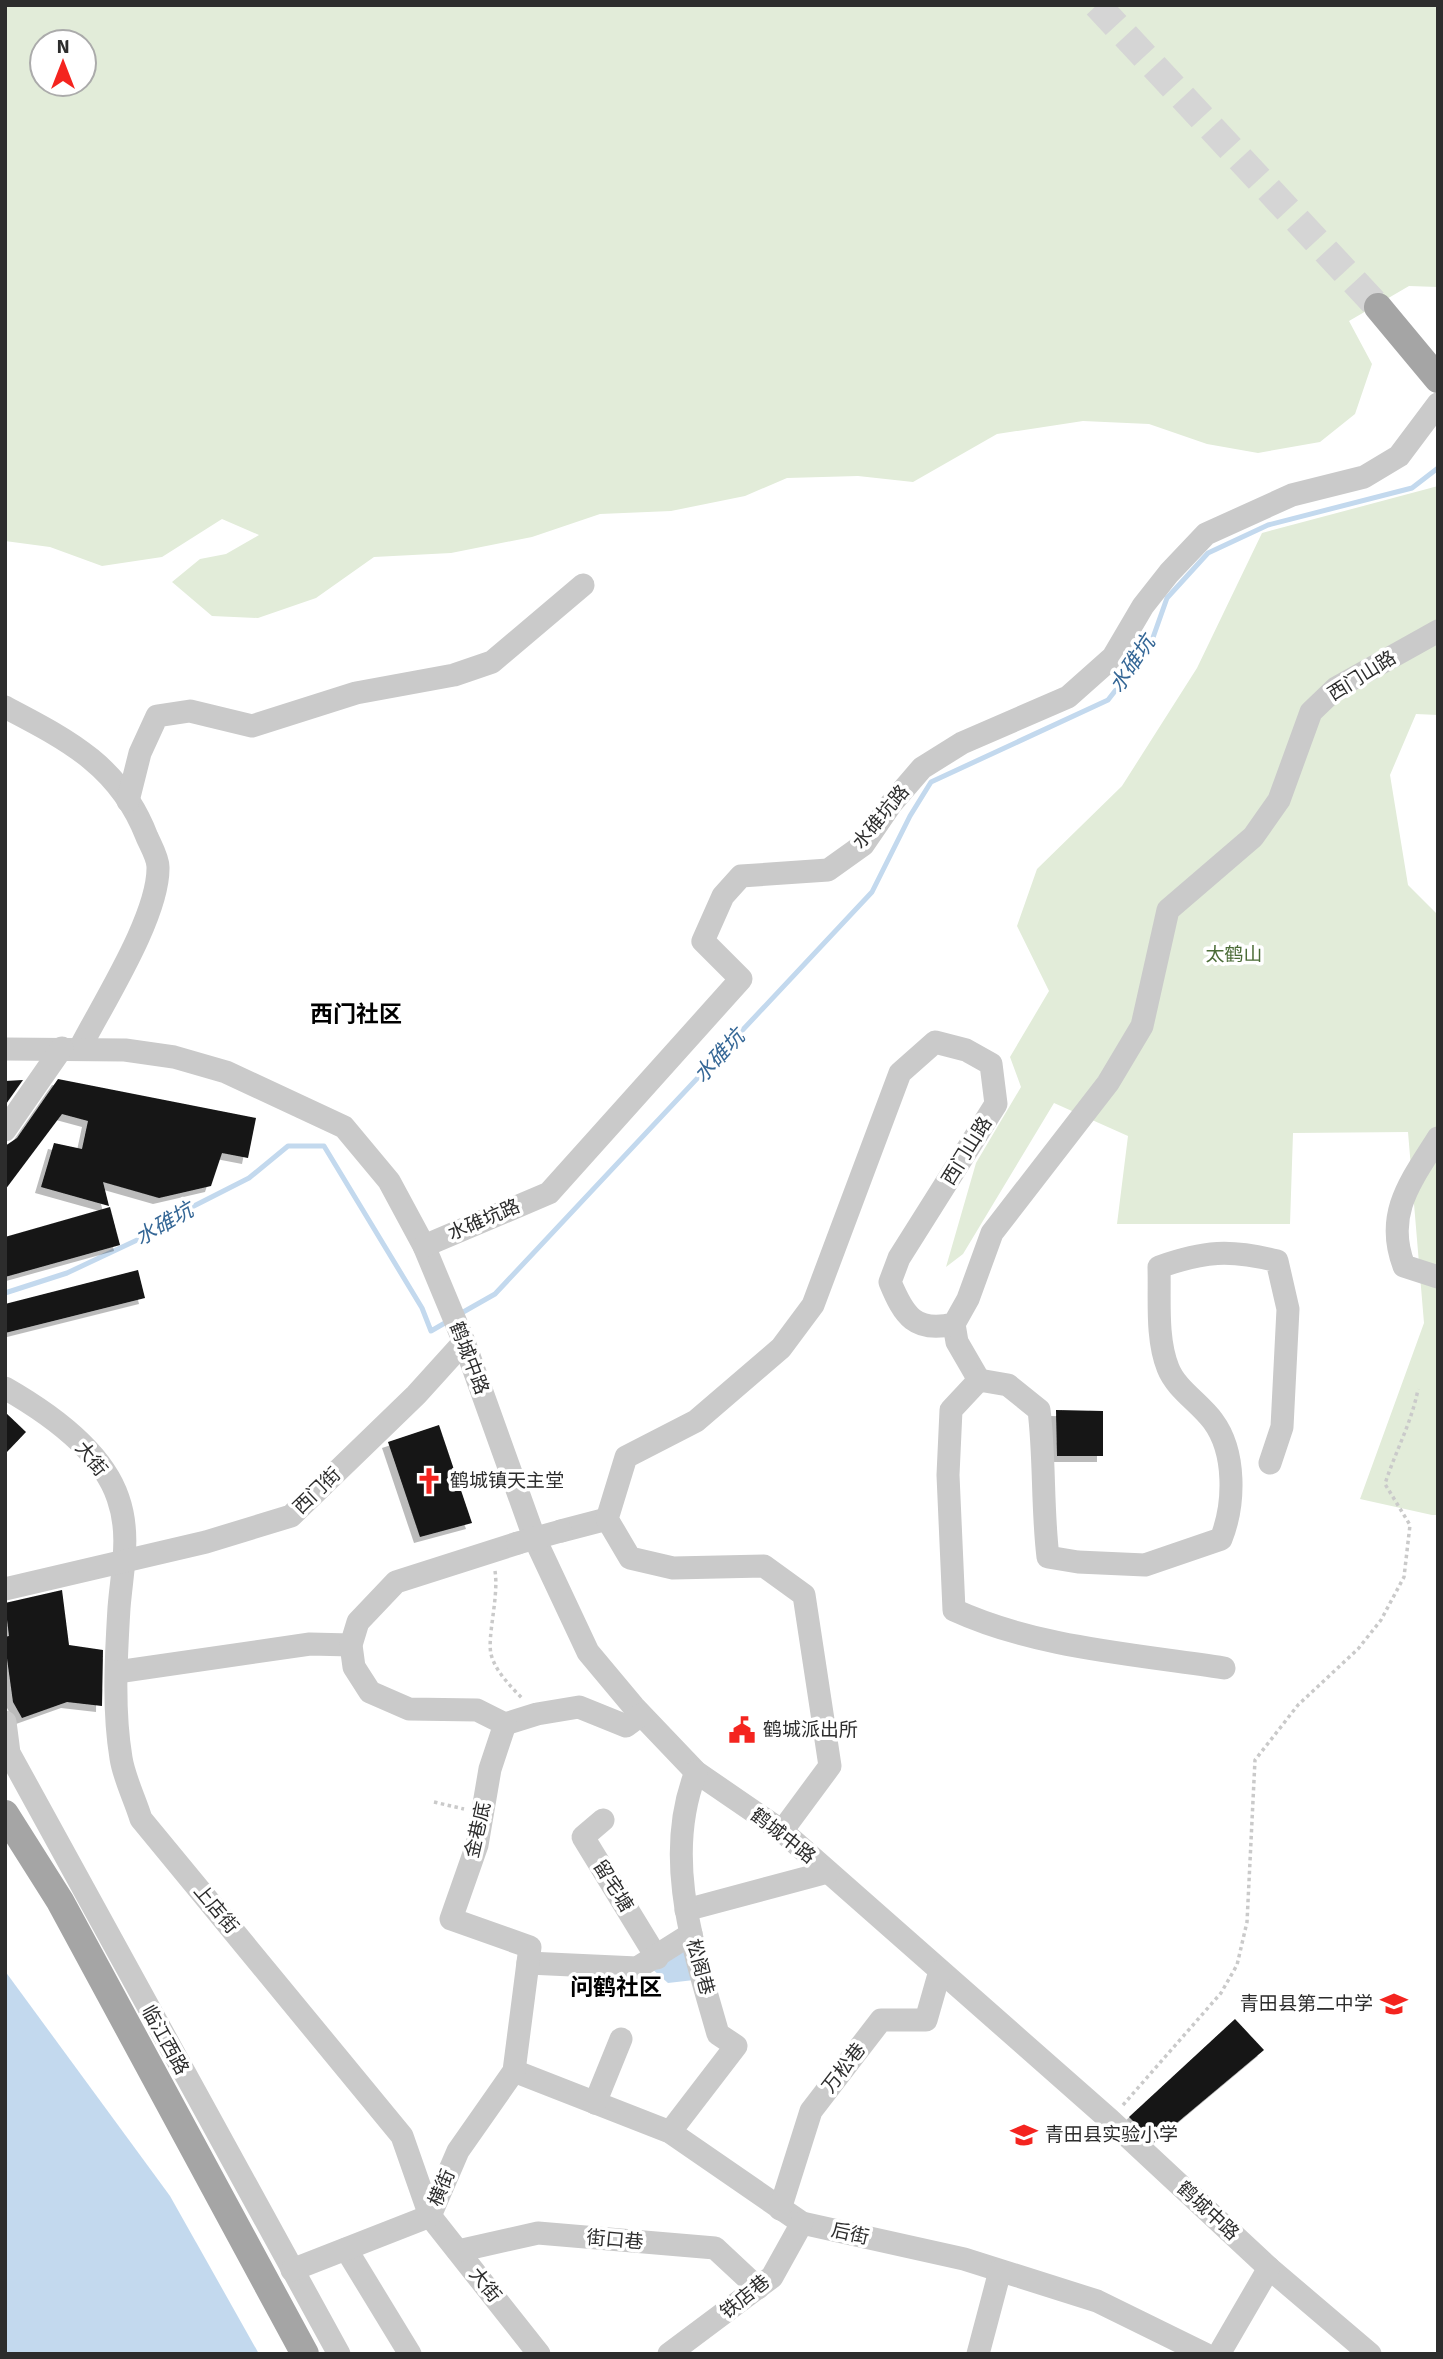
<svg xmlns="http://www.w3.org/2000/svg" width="1443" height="2359" font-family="Signika,'Noto Sans SC',sans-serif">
  <defs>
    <filter id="shadow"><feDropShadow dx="-6" dy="6" stdDeviation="0" flood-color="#0004"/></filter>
  </defs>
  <rect width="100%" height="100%" fill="#fff"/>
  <g fill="#e2ecd9" fill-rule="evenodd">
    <path d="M 5,5 L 1438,5 L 1438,287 L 1409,286 L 1349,321 L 1372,364 L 1355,414 L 1320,442 L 1258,453 L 1207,444 L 1149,424 L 1083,421 L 997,434 L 913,482 L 858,476 L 787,478 L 745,496 L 671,511 L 600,514 L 532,537 L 451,553 L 374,557 L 316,598 L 258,618 L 212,616 L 172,582 L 200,559 L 226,554 L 259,535 L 222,519 L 162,557 L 102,566 L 50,547 L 5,541 ZM 42,42 L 84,42 L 84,84 L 42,84 Z"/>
    <polygon points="1438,486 1438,715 1416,714 1390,775 1408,885 1438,915 1438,1515 1432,1515 1360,1499 1424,1323 1408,1132 1293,1133 1290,1224 1117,1224 1128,1136 1054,1103 963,1254 946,1267 976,1163 1021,1087 1010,1057 1049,991 1017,926 1037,869 1122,786 1197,668 1262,533"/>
  </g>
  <g fill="#c3d9ee">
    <polygon points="687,1948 694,1980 668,1983 650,1967"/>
    <polygon points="5,1971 170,2196 259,2354 5,2354"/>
  </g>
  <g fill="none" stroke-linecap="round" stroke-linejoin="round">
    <g stroke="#c3d9ee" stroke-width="5">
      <polyline points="5,1293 67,1273 152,1233 186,1210 249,1178 288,1146 324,1146 422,1308 431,1331 450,1320"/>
      <polyline points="458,1315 495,1294 872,892 910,816 931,782 1108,700 1150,646 1167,598 1208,553 1268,525 1412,488 1438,468"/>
    </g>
  </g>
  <g fill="#141414" filter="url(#shadow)">
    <polygon points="58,1079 256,1118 248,1158 222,1153 211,1186 159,1198 103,1182 109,1206 41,1187 54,1143 82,1149 88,1121 62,1114 5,1190 5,1146 17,1138"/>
    <polygon points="23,1080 6,1104 5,1104 5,1081"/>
    <polygon points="110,1207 120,1245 5,1277 5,1237"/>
    <polygon points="138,1270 145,1298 5,1333 5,1304"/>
    <polygon points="1056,1410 1103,1411 1103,1456 1057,1456"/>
    <polygon points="5,1412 26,1432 5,1454"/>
    <polygon points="439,1425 472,1523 420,1537 388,1442"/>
    <polygon points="62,1590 69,1645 103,1650 102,1706 67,1702 22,1718 13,1702 5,1644 5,1637 9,1636 5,1603"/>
    <polygon points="1235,2019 1264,2050 1154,2142 1129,2117"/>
  </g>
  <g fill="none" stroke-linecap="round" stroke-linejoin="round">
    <polyline stroke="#d5d5d5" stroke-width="28" stroke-dasharray="28 14" stroke-linecap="butt" points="1097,5 1378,307"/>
    <g stroke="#cacaca" stroke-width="3.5" stroke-dasharray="3.5 3.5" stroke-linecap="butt">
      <path d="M 495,1571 C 499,1597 487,1636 491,1654 C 495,1671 511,1687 523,1699"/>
      <polyline points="434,1802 464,1809"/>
      <path d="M 1123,2105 L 1221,1993 L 1237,1965 L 1247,1922 L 1255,1760 L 1298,1705 L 1358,1649 L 1381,1620 L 1404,1577 L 1410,1525 L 1385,1484 C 1395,1452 1412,1422 1418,1389"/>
    </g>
    <g stroke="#cacaca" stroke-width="23">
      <path d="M 5,707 C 68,740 120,766 147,837 C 151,846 158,858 158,867 C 159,916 103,1003 80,1048"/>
      <polyline points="128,801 140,753 157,716 190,711 252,726 356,693 454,675 492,662 583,585"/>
      <polyline points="5,1049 125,1050 174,1057 226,1072 344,1127 389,1181 424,1246 464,1342 534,1537 588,1652 634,1707 696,1772 782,1831 1110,2120 1269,2268 1370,2354"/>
      <polyline points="5,1130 62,1048"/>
      <path d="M 1438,1138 C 1411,1181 1384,1214 1404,1266 L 1438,1277"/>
      <polyline points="424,1246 549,1193 741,979 703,941 723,896 741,876 828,870 863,845 891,804 922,768 962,743 1068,697 1113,657 1143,606 1169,573 1206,534 1292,495 1364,477 1399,456 1438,404"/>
      <polyline points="954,1324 957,1342 979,1380"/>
      <path d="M 5,1388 C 47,1412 102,1450 118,1498 C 131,1535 122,1570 119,1608 C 116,1657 113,1710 121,1758 C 124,1778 135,1799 141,1819 L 402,2136 L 430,2216 L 539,2354"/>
      <polyline points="561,1531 607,1519"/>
      <polyline points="5,1589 206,1542 291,1516 416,1395 464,1342"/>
      <path d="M 1224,1668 C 1134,1654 1037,1648 954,1610 L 948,1475 L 951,1410 L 979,1380 L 1008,1385 L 1039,1410 C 1045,1459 1042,1508 1048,1557 L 1078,1562 L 1145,1565 L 1221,1539 C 1235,1504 1236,1452 1213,1421 C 1200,1403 1176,1389 1168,1368 C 1156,1338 1160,1299 1159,1267 C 1204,1251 1230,1249 1277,1261 L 1288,1309 L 1282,1427 L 1270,1463"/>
      <polyline points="117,1672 310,1644 351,1645"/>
      <polyline points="5,1722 9,1753 339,2354"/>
      <polyline points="505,1724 537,1714 579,1707 626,1726 641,1715"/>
      <polyline points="603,1820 583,1837 657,1958"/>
      <path d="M 782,1831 L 830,1766 L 804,1595 L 764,1566 L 673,1568 L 630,1558 L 607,1519 L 626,1457 L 696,1421 L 781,1348 L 813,1305 L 900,1073 L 935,1042 L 966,1050 L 991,1064 L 996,1104 L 899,1258 L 890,1282 C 904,1316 915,1333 954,1324 L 968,1299 L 992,1233 L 1108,1083 L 1142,1026 L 1168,910 L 1253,837 L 1279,800 L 1311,712 L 1336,688 L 1438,631"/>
      <polyline points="686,1910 828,1872"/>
      <polyline points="528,1963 637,1968 691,1934"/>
      <polyline points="514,2071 670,2132 802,2223 964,2259 1097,2301 1205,2354"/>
      <polyline points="595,2103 621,2039"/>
      <path d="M 670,2132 L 736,2046 L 718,2034 C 694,1949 662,1858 696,1772"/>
      <polyline points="780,2209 811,2111 881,2020 926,2020 940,1971"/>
      <polyline points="346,2249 410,2354"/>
      <polyline points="458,2251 538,2233 715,2248 758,2288"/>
      <polyline points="292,2270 430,2216 458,2151 514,2071 530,1947 451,1919 477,1845 490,1769 505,1724 477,1710 409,1709 370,1692 354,1667 351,1645 358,1622 396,1582 518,1543"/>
      <polyline points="669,2354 772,2277 802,2223"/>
      <polyline points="978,2354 1000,2271"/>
      <polyline points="1219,2354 1269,2268"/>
    </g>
    <g stroke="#a5a5a5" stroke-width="28">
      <polyline points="1378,307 1438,379"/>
      <polyline points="5,1814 60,1901 305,2354"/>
    </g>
    <polyline stroke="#cacaca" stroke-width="23" points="518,1543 561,1531"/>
  </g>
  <defs>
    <symbol id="church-bare" viewBox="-9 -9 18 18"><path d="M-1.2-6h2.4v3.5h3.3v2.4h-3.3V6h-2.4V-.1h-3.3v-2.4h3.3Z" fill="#f4241f" stroke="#fff" stroke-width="2.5" paint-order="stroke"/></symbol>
    <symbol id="civic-bare" viewBox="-9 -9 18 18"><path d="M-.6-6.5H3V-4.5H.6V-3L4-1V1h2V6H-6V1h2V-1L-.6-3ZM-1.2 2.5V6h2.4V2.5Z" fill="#f4241f" stroke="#fff" stroke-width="2.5" paint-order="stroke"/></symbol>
    <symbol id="school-bare" viewBox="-9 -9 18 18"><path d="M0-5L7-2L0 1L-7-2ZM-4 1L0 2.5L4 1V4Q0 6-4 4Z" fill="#f4241f" stroke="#fff" stroke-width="2.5" paint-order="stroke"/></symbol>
  </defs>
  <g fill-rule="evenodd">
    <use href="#church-bare" x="410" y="1462" width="38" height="38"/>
    <use href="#civic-bare" x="723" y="1711" width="38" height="38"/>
    <use href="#school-bare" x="1375" y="1985" width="38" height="38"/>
    <use href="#school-bare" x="1005" y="2116" width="38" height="38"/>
  </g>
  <g text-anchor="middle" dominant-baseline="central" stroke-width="7" stroke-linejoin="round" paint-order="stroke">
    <g font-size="19" fill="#2d2d2d" stroke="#fff">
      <text transform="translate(1362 676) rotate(-32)">西门山路</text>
      <text transform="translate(881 817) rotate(-50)">水碓坑路</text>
      <text transform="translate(967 1151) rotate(-58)">西门山路</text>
      <text transform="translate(484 1220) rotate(-23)">水碓坑路</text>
      <text transform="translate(469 1358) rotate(69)">鹤城中路</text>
      <text transform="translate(91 1459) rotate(51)">大街</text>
      <text transform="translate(317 1491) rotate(-44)">西门街</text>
      <text transform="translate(478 1830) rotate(-77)">金巷底</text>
      <text transform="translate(783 1836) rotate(38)">鹤城中路</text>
      <text transform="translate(613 1886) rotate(58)">留宅塘</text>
      <text transform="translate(216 1909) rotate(50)">上店街</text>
      <text transform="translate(700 1967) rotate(75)">松阁巷</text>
      <text transform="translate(165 2040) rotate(61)">临江西路</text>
      <text transform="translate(844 2068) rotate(-52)">万松巷</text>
      <text transform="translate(442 2188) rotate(-67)">横街</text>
      <text transform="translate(1208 2211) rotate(43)">鹤城中路</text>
      <text transform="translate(850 2234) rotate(13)">后街</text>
      <text transform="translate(615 2240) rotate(5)">街口巷</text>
      <text transform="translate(485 2285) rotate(51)">大街</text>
      <text transform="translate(745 2297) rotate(-39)">铁店巷</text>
    </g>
    <g font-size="19" fill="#4b6c37" stroke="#fff">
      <text x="1234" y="955">太鹤山</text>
    </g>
    <g font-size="19" fill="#2d2d2d" stroke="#fff" text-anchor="start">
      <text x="450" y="1481">鹤城镇天主堂</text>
      <text x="763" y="1730">鹤城派出所</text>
      <text x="1373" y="2004" text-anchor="end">青田县第二中学</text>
      <text x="1045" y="2135">青田县实验小学</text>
    </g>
    <g font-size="21" font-style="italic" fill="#356796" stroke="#fff">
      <text transform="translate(1132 664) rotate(-56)">水碓坑</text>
      <text transform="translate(719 1056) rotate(-47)">水碓坑</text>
      <text transform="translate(164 1224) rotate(-30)">水碓坑</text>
    </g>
    <g font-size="23" font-weight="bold" fill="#000" stroke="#fff">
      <text x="356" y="1014">西门社区</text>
      <text x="616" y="1987">问鹤社区</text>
    </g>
  </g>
  <rect width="1443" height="2359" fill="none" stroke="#2d2d2d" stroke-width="14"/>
  <g transform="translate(63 63)"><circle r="33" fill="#ffffff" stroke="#ababab" stroke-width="2"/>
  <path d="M0-5L12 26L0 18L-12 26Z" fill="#f4241f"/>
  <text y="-10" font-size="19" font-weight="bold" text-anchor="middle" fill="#2d2d2d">N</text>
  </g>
</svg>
